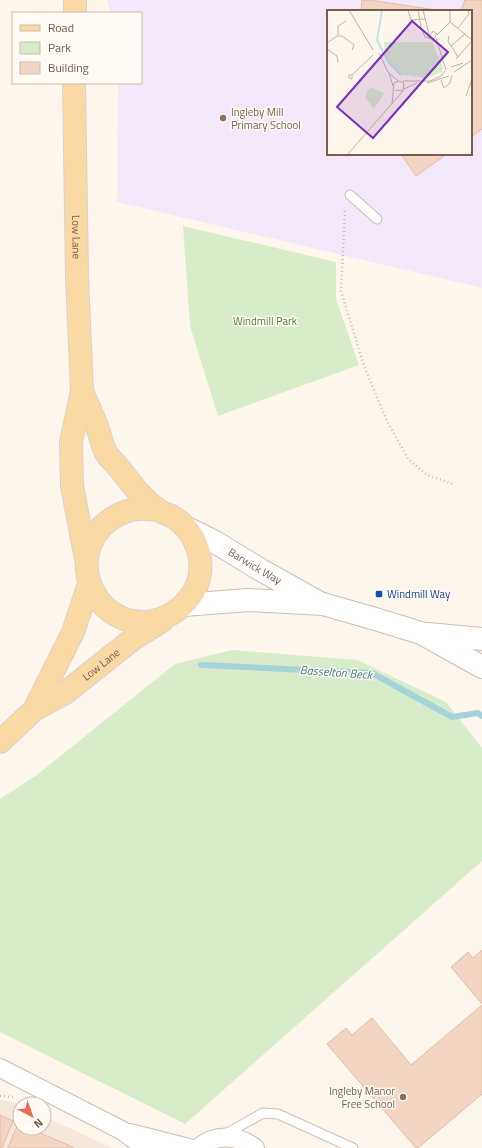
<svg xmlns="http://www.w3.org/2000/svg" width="482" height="1148" font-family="'Titillium Web',sans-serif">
  <rect width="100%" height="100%" fill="#fdf6ec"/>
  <polygon fill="#f5e8da" points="0,1099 20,1104 20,1128 44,1128 44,1116 112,1148 0,1148"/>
  <path fill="#f3e8fa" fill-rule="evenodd" d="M 107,0 L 482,0 L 482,288 L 117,202 L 118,83 L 141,83 L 141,13 L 110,13 ZM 328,11 L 471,11 L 471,154 L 328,154 Z"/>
  <g fill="#d8ecc9">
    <polygon points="183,226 336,262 336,299 359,365 218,416 190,326"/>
    <polygon points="232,650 357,660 446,702 482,748 482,861 185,1124 0,1032 0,799 38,774 175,664"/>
  </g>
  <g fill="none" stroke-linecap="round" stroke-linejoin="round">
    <polyline stroke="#a5d3da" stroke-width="6" points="201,665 372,673 452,717 478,713 482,716"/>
  </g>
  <g fill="#f3d5c3" stroke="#e6bba3">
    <polygon points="362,0 370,0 443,11 361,11"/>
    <polygon points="465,0 482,0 482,129 471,137 471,11 461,11"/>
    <polygon points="401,154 447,154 416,176"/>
    <polygon points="482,950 482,1004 451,967 468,952 473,958"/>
    <polygon points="482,1005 482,1094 418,1148 416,1148 327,1044 346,1028 352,1035 372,1018 411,1065"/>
    <polygon points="0,1115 13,1121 2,1148 0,1148"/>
    <polygon points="18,1124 20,1125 20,1128 28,1128 73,1147 72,1148 8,1148"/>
  </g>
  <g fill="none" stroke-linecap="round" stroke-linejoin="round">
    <defs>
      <g id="service">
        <polyline points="350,195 377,219"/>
        <polyline points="224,1135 263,1113 278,1114 353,1148"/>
      </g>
      <g id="minor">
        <polyline points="0,1068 123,1131 145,1148"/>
        <polyline points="130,1133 189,1148"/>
        <path d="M 198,1148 C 215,1134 237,1134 255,1148"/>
      </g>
      <g id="tertiary">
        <path id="s1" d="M 187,528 L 215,542 L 261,570 L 318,602"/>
        <polyline points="184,605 248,600 323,604 372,618 421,633 482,667"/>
        <polyline points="428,634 482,639"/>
      </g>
      <g id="primary">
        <polyline points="75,13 75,0"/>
        <path id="s2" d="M 74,83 L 77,277 L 82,391 L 71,442 L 72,486 L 86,559"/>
        <path d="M 82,391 C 87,403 93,415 97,427 C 100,435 102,445 106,453 C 110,459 116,464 120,469 C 131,483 142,499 157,509 C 161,513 168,514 173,517 C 198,532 208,566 194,591 C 186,605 172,616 157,620 C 96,635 60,555 111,519 C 119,514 130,509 139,509 C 145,508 151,510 157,510"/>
        <polyline points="34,710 73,632 89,584"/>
        <path id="s3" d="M 0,742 L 34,710 L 65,693 L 133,639 L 162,621"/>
      </g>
    </defs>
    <use href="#service" stroke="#d1beb0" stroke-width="11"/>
    <use href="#minor" stroke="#d1beb0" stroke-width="20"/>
    <use href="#tertiary" stroke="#d1beb0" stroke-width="24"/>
    <use href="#primary" stroke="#dad1cd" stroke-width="24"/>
    <g stroke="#d9b8a5" stroke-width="2.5" stroke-dasharray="1 3" stroke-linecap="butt">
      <polyline points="345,211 341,291 364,366 387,421 408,459 427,475 453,484"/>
      <polyline points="0,1096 13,1097"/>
    </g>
    <use href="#service" stroke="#fff" stroke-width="9"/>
    <use href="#minor" stroke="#fff" stroke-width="18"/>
    <use href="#tertiary" stroke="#fff" stroke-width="22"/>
    <use href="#primary" stroke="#fbd9a5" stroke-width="22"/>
  </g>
  <g fill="#8d6e63" stroke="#fffaf3" stroke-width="1.5">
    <circle cx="223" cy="118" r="4"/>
    <circle cx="403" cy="1097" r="4"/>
  </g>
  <rect fill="#1a4fb4" stroke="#fffaf3" stroke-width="1.5" x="375" y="590" width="8" height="8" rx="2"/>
  <g text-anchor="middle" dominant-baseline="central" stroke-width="3" stroke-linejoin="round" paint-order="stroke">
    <g font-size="11" fill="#785e54" stroke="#fffaf3" text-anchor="start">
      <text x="231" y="112">Ingleby Mill<tspan x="231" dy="13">Primary School</tspan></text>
      <text x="395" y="1091" text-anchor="end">Ingleby Manor<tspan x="395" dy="13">Free School</tspan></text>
    </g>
    <g font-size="11" fill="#7a5c4d" stroke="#fffaf3">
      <text stroke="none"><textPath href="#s2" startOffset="154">Low Lane</textPath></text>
      <text stroke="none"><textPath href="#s1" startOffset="78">Barwick Way</textPath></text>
      <text stroke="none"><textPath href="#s3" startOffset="128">Low Lane</textPath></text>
    </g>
    <g font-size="11" fill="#537a41" stroke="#fffaf3">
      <text x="265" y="321">Windmill Park</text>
    </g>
    <g font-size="11" fill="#164399" stroke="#fffaf3" text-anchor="start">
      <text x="387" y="594">Windmill Way</text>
    </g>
    <g font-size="12" font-style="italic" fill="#437c86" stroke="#fffaf3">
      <text transform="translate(336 672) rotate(4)">Basselton Beck</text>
    </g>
  </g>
  <g transform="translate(327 10)">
    <rect width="145" height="145" fill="#fdf6ec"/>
    <path d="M 57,32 L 105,32 L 116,58 L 115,62 L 99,68 L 71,64 L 58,46 ZM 43,77 L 57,83 L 47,99 L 38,87 Z" fill="#d8ecc9"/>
    <path fill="none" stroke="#bfe3e8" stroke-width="2" d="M 55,0 L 50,30 L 62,53 L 74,65"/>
    <path fill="none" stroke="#c5b3a7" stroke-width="1" d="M 22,0 L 46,40M 81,0 L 84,10 L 98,9M 91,0 L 94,17 L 98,27 L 104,29M 96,0 L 102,24M 123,12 L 145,30M 131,18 L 142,4 L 141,0M 11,25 L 11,16 L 19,11M 110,25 L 123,12 L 123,0M 122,26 L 121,31 L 131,47M 109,28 L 119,60M 106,29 L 110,24 L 106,21 L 102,27 L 111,35M 0,33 L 10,26 L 15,26 L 27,35 L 25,40M 124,36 L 138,24M 0,39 L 10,46 L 11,53M 52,43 L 61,62 L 71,71M 129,49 L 144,32M 124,57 L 136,53M 127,62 L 145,50M 62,63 L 66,76M 25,65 L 22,65 L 22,68 L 25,69 L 25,65 L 46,45M 114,70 L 117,78 L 123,73 L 125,65M 76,71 L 103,71 L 114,66 L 118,61M 100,73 L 122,66M 77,79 L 90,73M 139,86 L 145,69M 65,94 L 67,73 L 72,71 L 77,73 L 76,81 L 68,80M 20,145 L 76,81"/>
    <path fill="#7b2cbf" fill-opacity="0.15" stroke="#7b2cbf" stroke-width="2" d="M 85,11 L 121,42 L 46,128 L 10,97 Z"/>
    <rect width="145" height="145" fill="none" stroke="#7a5c4d" stroke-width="2"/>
  </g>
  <rect x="12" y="12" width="130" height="72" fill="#fffaf3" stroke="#cabbb1"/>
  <rect x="20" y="25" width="20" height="6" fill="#fbd9a5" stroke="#cabbb1"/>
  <text x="48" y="32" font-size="12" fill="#7a5c4d">Road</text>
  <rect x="20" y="42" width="20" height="12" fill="#d8ecc9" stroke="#cabbb1"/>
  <text x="48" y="52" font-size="12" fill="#7a5c4d">Park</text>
  <rect x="20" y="62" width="20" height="12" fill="#f3d5c3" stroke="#cabbb1"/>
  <text x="48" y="72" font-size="12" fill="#7a5c4d">Building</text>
  <g transform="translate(32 1116) rotate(139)"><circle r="19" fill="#fffaf3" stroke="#cabbb1"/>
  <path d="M0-3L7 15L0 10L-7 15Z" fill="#e76f51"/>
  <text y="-6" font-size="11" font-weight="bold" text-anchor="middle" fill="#7a5c4d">N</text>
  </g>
</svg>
